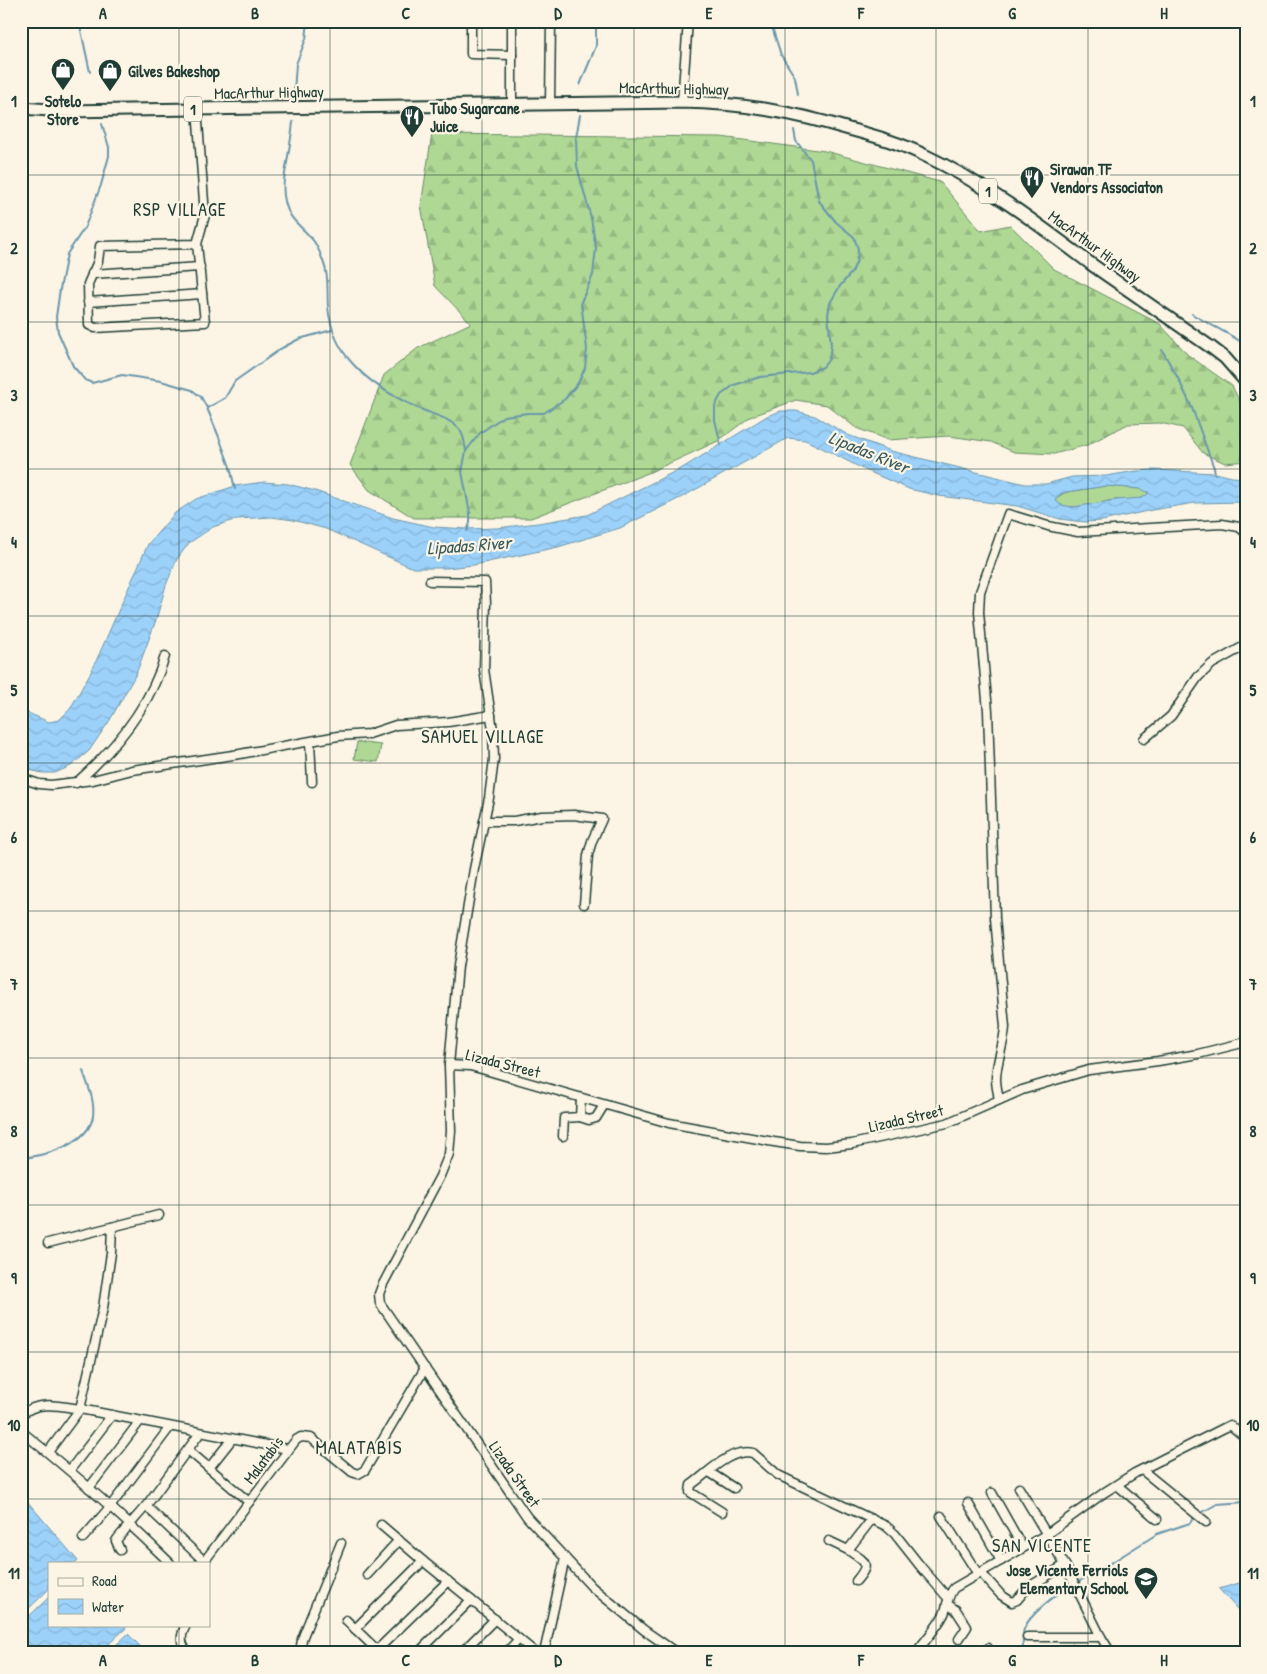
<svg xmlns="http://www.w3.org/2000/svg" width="1267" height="1674" font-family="'Patrick Hand',sans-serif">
  <defs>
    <pattern id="forest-firs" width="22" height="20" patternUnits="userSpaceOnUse" patternTransform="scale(1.25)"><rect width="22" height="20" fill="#afd895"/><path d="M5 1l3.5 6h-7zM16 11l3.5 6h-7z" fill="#96ba81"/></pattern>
    <pattern id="water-waves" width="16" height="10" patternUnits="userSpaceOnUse" patternTransform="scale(1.25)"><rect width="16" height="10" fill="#9cd1fa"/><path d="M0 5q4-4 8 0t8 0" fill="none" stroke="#86b4d7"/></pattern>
  </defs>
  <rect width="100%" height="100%" fill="#fcf5e5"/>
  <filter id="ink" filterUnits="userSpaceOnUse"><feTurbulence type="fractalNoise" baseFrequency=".02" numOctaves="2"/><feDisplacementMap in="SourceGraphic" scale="10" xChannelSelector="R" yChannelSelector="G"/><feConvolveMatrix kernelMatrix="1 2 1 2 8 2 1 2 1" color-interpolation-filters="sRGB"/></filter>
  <g filter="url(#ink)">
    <g fill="#afd895" stroke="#678a64">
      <path d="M 1106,486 L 1141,489 L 1149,493 C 1140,503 1127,498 1115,500 C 1101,501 1065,515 1055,500 L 1062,494 L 1067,492 Z"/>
      <polygon points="357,742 381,745 378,762 354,759"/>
    </g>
    <polygon fill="url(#forest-firs)" stroke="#678a64" points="432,134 721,137 825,151 940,182 981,231 1010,225 1054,269 1160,324 1188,355 1232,386 1240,402 1246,461 1225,463 1203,453 1183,428 1160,423 1128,424 1087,445 1054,454 1014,452 991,442 949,436 888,440 856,428 827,405 796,400 750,417 718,441 648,473 531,518 414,518 369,490 350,465 384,375 418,348 471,323 435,286 421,205"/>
    <g fill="url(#water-waves)" stroke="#6a96ab" fill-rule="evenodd">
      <path d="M 781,411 L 796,411 L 815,416 L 848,435 L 891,451 L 1025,484 L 1046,484 L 1072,477 L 1106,476 L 1136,471 L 1155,470 L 1215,473 L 1232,477 L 1246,478 L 1246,502 L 1195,503 L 1152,510 L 1102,521 L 1086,522 L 1075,521 L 1060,519 L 1017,506 L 939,496 L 909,489 L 865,470 L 822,448 L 805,440 L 788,438 L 684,496 L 620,528 L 558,547 L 474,565 L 447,568 L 413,568 L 326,529 L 293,520 L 272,517 L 237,519 L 213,527 L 189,543 L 177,559 L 166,585 L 156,620 L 136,674 L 110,720 L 89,751 L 71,766 L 55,773 L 42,773 L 21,768 L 21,710 L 49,722 L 59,720 L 70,709 L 93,668 L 148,544 L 175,513 L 196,499 L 235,486 L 264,482 L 288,484 L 315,491 L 393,518 L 434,527 L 468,529 L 497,528 L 538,523 L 587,515 L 684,467 L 767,416 ZM 1106,486 L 1140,489 L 1149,493 L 1142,498 L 1116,500 L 1073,507 L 1061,505 L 1055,500 L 1061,494 L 1067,492 Z"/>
      <polygon points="21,1494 78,1561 76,1563 49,1563 49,1589 21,1616"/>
      <polygon points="1246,1581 1246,1619 1219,1589"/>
      <polygon points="49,1597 49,1625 124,1625 126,1628 99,1653 21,1653 21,1624"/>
      <polygon points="128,1634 147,1653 107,1653"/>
    </g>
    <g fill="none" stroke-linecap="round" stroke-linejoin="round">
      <g stroke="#6a96ab" stroke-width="2">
        <polyline points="79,21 90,72"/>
        <polyline points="770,21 781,55 795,77 798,94"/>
        <polyline points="580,85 596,46 596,21"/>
        <polyline points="294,92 296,64 306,39 308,21"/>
        <path d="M 293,122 C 292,133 290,144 288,156 C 286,171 281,185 285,201 C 289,222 304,227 315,243 C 318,248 321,255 323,261 C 329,275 327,291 328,306 C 330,328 338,348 353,364 C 369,382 394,397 416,407 C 429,414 450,417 460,430 C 464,436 465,444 466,451"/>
        <polyline points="102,124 109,147 109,156 101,185 85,227 67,254 60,289 56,317 58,332 73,366 85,380 92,383 122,375 161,381 192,390 201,397 207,408 219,437 230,467 235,489"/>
        <path d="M 1192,314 C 1210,325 1229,333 1246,345"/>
        <polyline points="1162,350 1179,380 1192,408 1214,468 1215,474"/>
        <polyline points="207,408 225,398 235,381 282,348 299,339 332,330"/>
        <polyline points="721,445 715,420 715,406 721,395 734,385 760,377 810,372 823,367 829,359 831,345 828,315 830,303 840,286 852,272 857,260 858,249 854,237 836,222 819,201 811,160 796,141 794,130"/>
        <polyline points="467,531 470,523 470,513 462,472 466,451 480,433 504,416 528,413 544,413 565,399 578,383 585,368 587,349 581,302 593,275 596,248 591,218 577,166 576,138 580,115"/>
        <path d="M 21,1158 C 45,1156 89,1144 93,1116 C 95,1100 88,1086 83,1071"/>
        <polyline points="1201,1513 1217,1504 1246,1502"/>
        <polyline points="1078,1582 1106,1566 1157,1534 1190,1523 1194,1517"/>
        <path d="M 1023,1653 C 1023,1646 1022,1636 1024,1629 C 1029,1615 1056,1594 1069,1587"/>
      </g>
      <defs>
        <g id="minor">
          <polyline points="471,21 471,54 512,55"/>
          <polyline points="682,102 688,21"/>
          <polyline points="550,104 551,21"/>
          <polyline points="512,105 512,21"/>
          <polyline points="197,244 100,246 98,261 88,284 89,325 95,328 205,322 197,244 205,215 197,109"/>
          <polyline points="92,274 200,267"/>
          <polyline points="88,302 202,294"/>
          <polyline points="430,581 485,582 486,604 484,669 493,730 494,759 489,798 474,869 458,966 449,1065 451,1131 449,1154 440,1176 382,1286 379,1294 380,1303 527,1517 592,1587 644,1630 677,1653"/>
          <polyline points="1144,739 1171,716 1198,677 1212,664 1246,645"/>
          <polyline points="310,742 312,782"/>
          <polyline points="21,778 39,784 51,785 93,780 132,770 240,754 338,736 369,734 396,725 448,722 491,715"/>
          <path d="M 76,783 C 116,748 150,707 165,656"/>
          <polyline points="484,821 514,821 542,816 574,815 602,819 592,841 588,855 584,904"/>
          <polyline points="449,1065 470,1066 485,1070 669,1123 774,1142 800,1146 826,1147 852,1144 947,1123 1022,1090 1089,1070 1158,1061 1198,1054 1246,1042"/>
          <path d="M 999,1100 C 998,1093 996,1086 996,1079 C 996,1062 1004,1045 1005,1027 L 995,918 L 988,711 L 979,612 L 980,592 L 1008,514 L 1048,526 L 1078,532 L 1222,524 L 1239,527 L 1246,533"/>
          <polyline points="580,1117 589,1120 596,1118 604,1105"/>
          <polyline points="563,1136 564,1118 580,1117 581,1098"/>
          <polyline points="48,1243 159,1215"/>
          <path d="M 21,1415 C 38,1400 59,1406 80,1409 L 288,1449"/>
          <path d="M 21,1431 C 73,1472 123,1517 170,1563"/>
          <polyline points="188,1450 249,1502"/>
          <polyline points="48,1452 80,1409 103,1308 111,1253 112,1227"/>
          <polyline points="209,1468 232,1439"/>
          <polyline points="70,1470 112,1415"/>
          <polyline points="1142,1470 1206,1522"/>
          <polyline points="709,1472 734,1488"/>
          <polyline points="1117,1485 1157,1519"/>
          <polyline points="89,1488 140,1421"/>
          <polyline points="1019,1488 1065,1565 1101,1637 1111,1653"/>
          <polyline points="992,1493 1023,1548"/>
          <polyline points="968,1503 1001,1561"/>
          <polyline points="146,1506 204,1561"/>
          <path d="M 722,1512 L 690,1492 L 691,1485 C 708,1473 730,1448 753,1453 L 778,1475 L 886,1526 L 895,1534 L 921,1567 L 948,1598"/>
          <polyline points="941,1516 978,1574"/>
          <polyline points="381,1525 423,1561 536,1653"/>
          <polyline points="83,1538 110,1507 170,1427"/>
          <polyline points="829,1541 848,1550 872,1519"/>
          <polyline points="120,1550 116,1541 118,1538 146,1506 200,1433"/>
          <path d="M 848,1550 C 866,1562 871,1563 856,1581"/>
          <polyline points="203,1563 296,1440 301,1437 311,1438 352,1472 358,1474 365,1470 425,1368"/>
          <polyline points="981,1573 1001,1595 1012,1602 1017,1600 1027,1588 1065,1565"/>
          <polyline points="367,1575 399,1540"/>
          <polyline points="947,1604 956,1610 967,1627 959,1639"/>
          <polyline points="346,1620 380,1653"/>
          <path d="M 186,1625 C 180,1636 180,1643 188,1653"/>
          <polyline points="355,1629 423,1561"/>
          <polyline points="1027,1637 1101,1637"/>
          <polyline points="377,1650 448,1581"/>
          <polyline points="300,1653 302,1639 308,1624 341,1543"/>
          <polyline points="418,1653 471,1600"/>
          <polyline points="461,1653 495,1619"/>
          <polyline points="506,1653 519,1639"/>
          <polyline points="544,1653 565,1558"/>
          <path d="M 916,1653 C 925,1640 937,1628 944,1614 C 948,1605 947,1596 954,1588 L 1047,1534 L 1105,1492 L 1135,1473 L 1230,1425 L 1246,1438"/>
          <polyline points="985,1653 988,1648"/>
        </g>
        <path id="highway" d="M 21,108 L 64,111 L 682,102 C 742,103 792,112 849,129 C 875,136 900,143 924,155 C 984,183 1038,224 1091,264 C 1131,292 1172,320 1212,348 L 1225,358 L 1246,382"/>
      </defs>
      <use href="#minor" stroke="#1f3d34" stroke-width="11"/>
      <use href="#highway" stroke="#1f3d34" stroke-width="15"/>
      <use href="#minor" stroke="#fcf5e5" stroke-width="8"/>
      <use href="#highway" stroke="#fcf5e5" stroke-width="11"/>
    </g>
  </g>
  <path fill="none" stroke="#1f3d34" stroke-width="1" stroke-opacity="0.55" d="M 179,21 L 179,1563M 330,21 L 330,1653M 482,21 L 482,1653M 634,21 L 634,1653M 785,21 L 785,1653M 936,21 L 936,1653M 1088,21 L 1088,1653M 21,175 L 1246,175M 21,322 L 1246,322M 21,469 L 1246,469M 21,616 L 1246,616M 21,763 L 1246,763M 21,911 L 1246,911M 21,1058 L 1246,1058M 21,1205 L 1246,1205M 21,1352 L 1246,1352M 21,1499 L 1246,1499M 179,1625 L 179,1653"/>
  <defs>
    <symbol id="shop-pin" viewBox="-11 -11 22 30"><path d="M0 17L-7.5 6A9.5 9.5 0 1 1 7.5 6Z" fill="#1f3d34" stroke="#fcf5e5"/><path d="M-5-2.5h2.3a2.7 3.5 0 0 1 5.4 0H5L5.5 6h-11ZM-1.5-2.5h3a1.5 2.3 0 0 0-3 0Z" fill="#fff"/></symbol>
    <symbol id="restaurant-pin" viewBox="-11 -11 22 30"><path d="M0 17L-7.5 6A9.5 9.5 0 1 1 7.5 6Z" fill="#1f3d34" stroke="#fcf5e5"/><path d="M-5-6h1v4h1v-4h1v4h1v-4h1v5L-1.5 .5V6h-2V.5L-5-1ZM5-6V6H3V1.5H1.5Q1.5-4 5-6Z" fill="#fff"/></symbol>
    <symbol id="school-pin" viewBox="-11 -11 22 30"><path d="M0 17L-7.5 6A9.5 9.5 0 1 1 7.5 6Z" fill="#1f3d34" stroke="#fcf5e5"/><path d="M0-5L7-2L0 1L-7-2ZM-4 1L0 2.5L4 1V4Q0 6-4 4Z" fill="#fff"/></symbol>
  </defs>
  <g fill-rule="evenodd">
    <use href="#shop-pin" x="49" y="56" width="28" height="38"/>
    <use href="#shop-pin" x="96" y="57" width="28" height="38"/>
    <use href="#restaurant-pin" x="398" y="103" width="28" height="38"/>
    <use href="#restaurant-pin" x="1018" y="164" width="28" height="38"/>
    <use href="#school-pin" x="1132" y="1565" width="28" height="38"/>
  </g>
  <g text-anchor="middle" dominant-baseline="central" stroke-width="4.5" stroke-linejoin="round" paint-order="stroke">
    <g fill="#fcf5e5" stroke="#617469" stroke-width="1">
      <rect x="184" y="96.5" width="18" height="25" rx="4"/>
      <rect x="979" y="178.5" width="18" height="25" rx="4"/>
    </g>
    <g font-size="15" font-weight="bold" fill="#1f3d34">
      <text x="193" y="109">1</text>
      <text x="988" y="191">1</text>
    </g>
    <g font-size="16" font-weight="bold" fill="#1f3d34" stroke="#fcf5e5" text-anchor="start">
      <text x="128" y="71">Gilves Bakeshop</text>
      <text x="63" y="101" text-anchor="middle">Sotelo<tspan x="63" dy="18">Store</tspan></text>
      <text x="430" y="108">Tubo Sugarcane<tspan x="430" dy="18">Juice</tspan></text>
      <text x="1050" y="169">Sirawan TF<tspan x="1050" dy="18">Vendors Associaton</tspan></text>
      <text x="1128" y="1570" text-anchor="end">Jose Vicente Ferriols<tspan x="1128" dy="18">Elementary School</tspan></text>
    </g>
    <g font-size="16" fill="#1f3d34" stroke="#fcf5e5">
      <text transform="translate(674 88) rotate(1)">MacArthur Highway</text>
      <text transform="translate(269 92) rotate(-1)">MacArthur Highway</text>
      <text transform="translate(1095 246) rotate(36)">MacArthur Highway</text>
      <text transform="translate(503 1063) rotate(14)">Lizada Street</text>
      <text transform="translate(906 1118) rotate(-13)">Lizada Street</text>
      <text transform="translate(263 1460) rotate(-53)">Malatabis</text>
      <text transform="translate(515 1474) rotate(55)">Lizada Street</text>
    </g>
    <g font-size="18" letter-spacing="1" fill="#1f3d34" stroke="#fcf5e5">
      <text x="180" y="209">RSP VILLAGE</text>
      <text x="483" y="736">SAMUEL VILLAGE</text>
      <text x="1042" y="1545">SAN VICENTE</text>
    </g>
    <g font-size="18" font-style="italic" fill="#385b5c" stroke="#fcf5e5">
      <text transform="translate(869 452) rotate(22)">Lipadas River</text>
      <text transform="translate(469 545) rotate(-4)">Lipadas River</text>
    </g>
    <g font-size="19" letter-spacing="1" fill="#1f3d34" stroke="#fcf5e5">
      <text x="359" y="1447">MALATABIS</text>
    </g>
  </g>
  <rect width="1267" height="1674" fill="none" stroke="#fcf5e5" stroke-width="55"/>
  <rect x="48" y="1562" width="162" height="65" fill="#fcf5e5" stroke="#a4ab9e"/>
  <rect x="58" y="1578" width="25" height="8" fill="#fcf5e5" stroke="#a4ab9e"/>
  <text x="92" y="1586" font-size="15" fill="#1f3d34">Road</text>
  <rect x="58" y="1599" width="25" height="15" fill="url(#water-waves)" stroke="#a4ab9e"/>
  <text x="92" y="1612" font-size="15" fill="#1f3d34">Water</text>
  <rect x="28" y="28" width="1212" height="1618" fill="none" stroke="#1f3d34" stroke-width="2"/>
  <g font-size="16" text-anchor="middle" font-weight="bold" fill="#1f3d34">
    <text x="103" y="19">A</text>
    <text x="255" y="19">B</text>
    <text x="406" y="19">C</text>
    <text x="558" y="19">D</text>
    <text x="709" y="19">E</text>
    <text x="861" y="19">F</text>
    <text x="1012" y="19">G</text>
    <text x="1164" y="19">H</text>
    <text x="14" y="107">1</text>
    <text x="1253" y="107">1</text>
    <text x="14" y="254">2</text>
    <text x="1253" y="254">2</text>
    <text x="14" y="401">3</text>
    <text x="1253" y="401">3</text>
    <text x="14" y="548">4</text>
    <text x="1253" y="548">4</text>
    <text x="14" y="696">5</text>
    <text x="1253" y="696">5</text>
    <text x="14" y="843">6</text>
    <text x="1253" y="843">6</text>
    <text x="14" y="990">7</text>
    <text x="1253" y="990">7</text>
    <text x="14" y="1137">8</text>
    <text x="1253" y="1137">8</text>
    <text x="14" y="1284">9</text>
    <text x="1253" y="1284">9</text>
    <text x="14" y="1431">10</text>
    <text x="1253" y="1431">10</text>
    <text x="14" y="1579">11</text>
    <text x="1253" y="1579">11</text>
    <text x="103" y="1666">A</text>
    <text x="255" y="1666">B</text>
    <text x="406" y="1666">C</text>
    <text x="558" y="1666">D</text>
    <text x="709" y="1666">E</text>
    <text x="861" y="1666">F</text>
    <text x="1012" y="1666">G</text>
    <text x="1164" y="1666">H</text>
  </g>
</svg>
